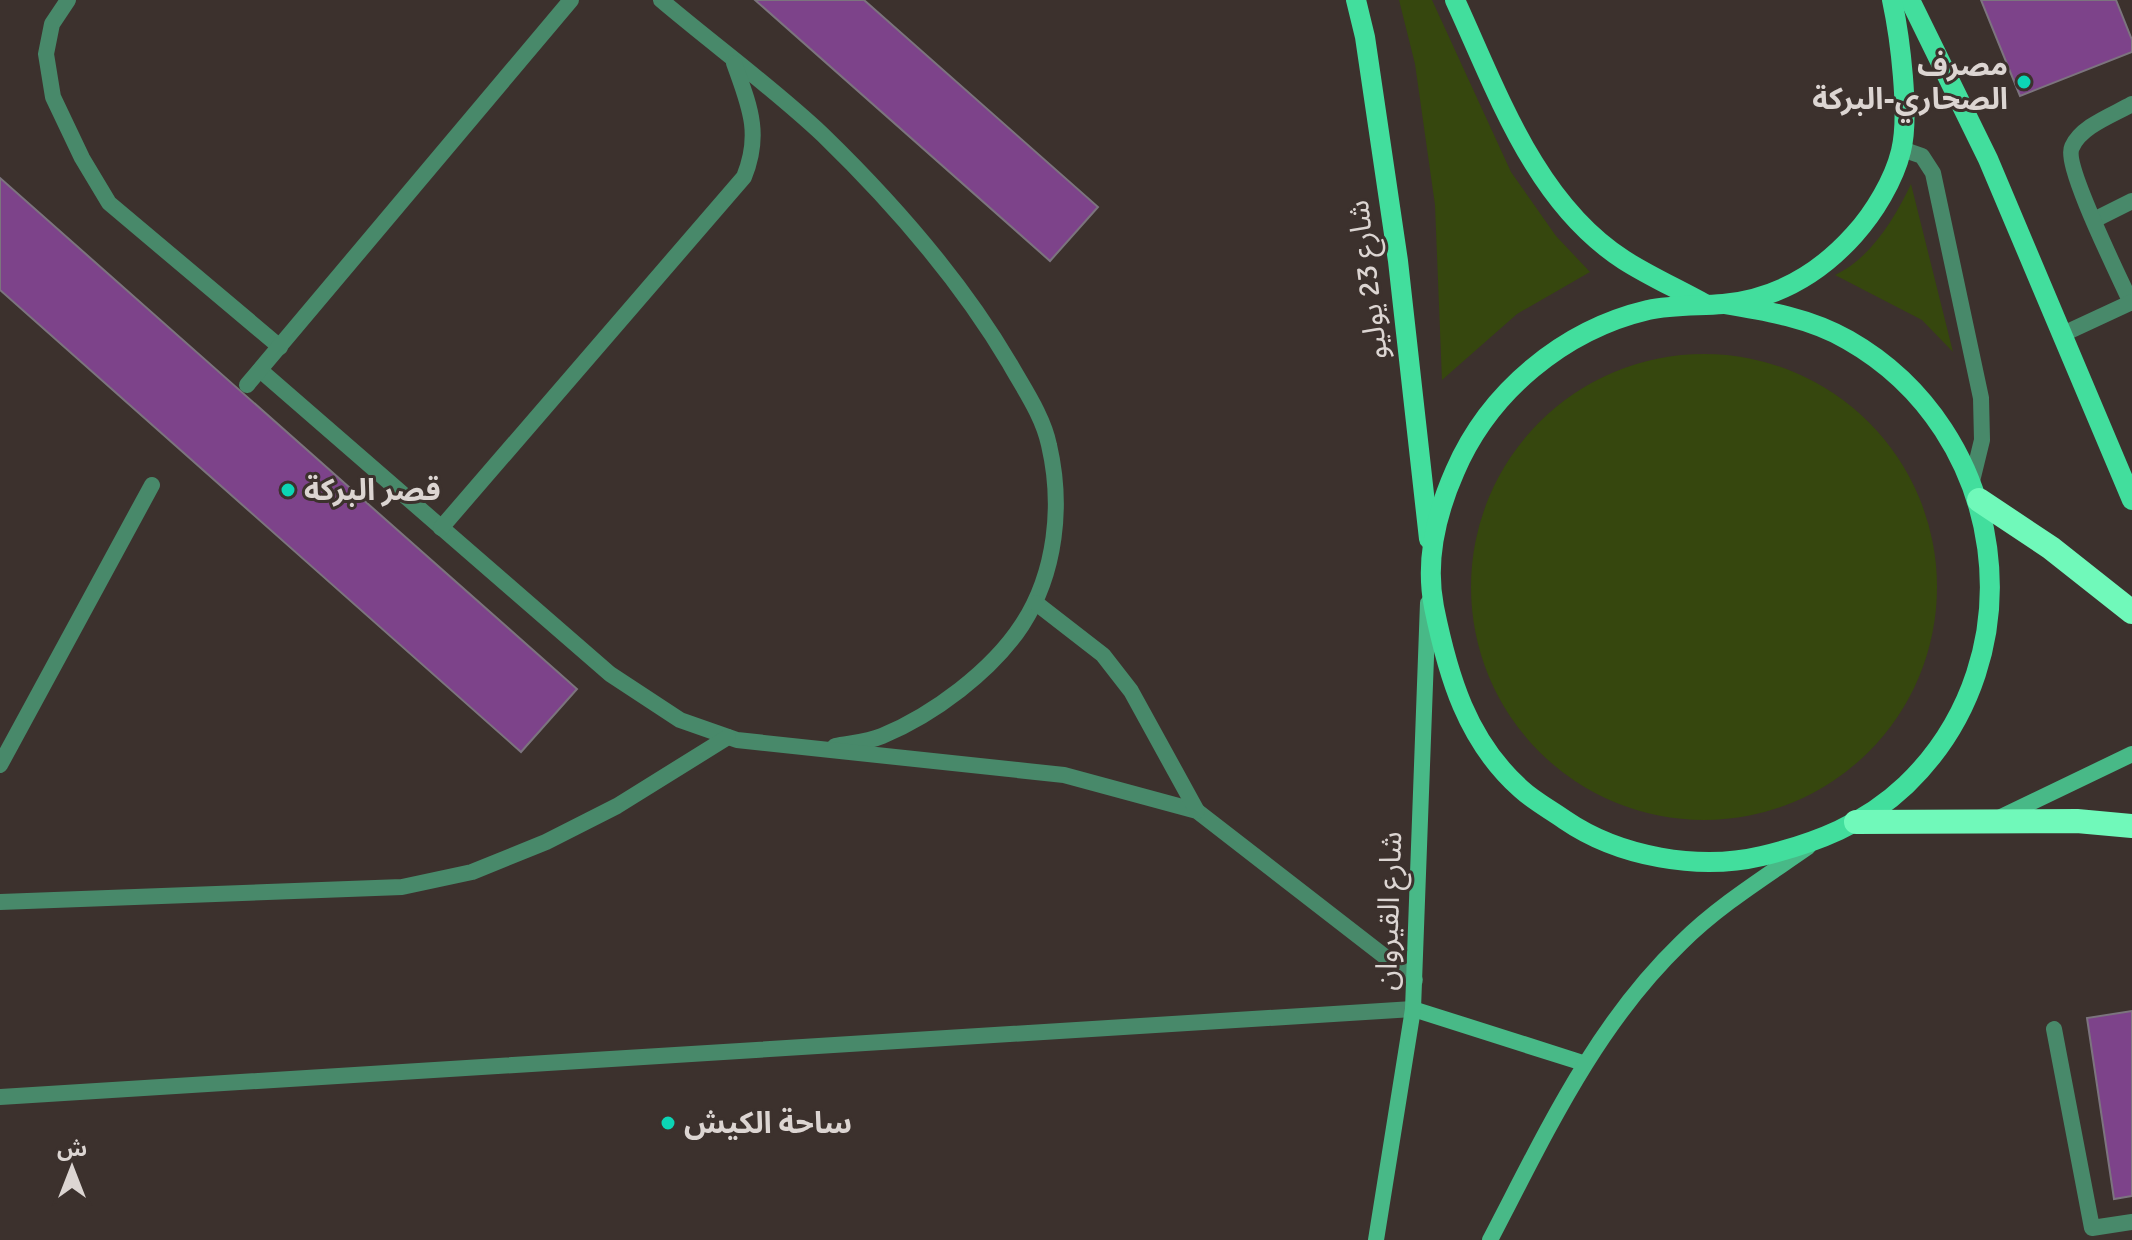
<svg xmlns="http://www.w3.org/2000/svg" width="2132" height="1240" font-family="Signika,'Noto Sans Arabic',sans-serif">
  <rect width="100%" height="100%" fill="#3c312d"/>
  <g fill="#36470e">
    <polygon points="1399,0 1432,0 1511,172 1556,236 1590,272 1517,314 1442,380 1435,205 1415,64"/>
    <path d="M 1911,184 L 1953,352 L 1922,320 L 1835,275 C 1870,259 1895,218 1911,184 Z"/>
    <circle cx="1704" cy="587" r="233"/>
  </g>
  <g fill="#7d438a" stroke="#7c747e" stroke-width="2">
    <polygon points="755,0 864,0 1098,207 1050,261"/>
    <polygon points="1981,0 2116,0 2132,40 2132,52 2020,96"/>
    <polygon points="0,178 577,689 521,752 0,290"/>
    <polygon points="2132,1011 2132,1196 2114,1199 2087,1018"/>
  </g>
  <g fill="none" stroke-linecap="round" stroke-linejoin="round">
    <g stroke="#48896a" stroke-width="16">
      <polyline points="68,0 52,24 46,54 53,97 82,158 109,203 280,347"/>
      <path d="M 661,0 C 714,45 772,87 823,135 C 892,202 961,281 1010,364 C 1024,389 1043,416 1049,445 C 1063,505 1056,573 1022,625 C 992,671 933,715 882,736 C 868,742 850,743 835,746"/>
      <polyline points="1902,149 1922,156 1933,173 1981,398 1982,440 1972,481"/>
      <polyline points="2094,220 2132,201"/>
      <path d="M 2131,303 C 2120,278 2063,165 2072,147 C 2081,126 2113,115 2132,104"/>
      <polyline points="260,370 610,674 680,720 737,740 1064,775 1197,811 1415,980"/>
      <polyline points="247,385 571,0"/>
      <path d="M 441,528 L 744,177 C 762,133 749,105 734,63"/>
      <polyline points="1036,603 1103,655 1131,691 1197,811"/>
      <polyline points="0,765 152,485"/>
      <polyline points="0,902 402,887 472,872 546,842 617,806 728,737"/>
      <polyline points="2054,1029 2092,1228 2132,1222"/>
      <polyline points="0,1097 1413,1009"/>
    </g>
    <polyline stroke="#48896a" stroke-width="16" points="2063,334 2132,302"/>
    <g stroke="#48b987" stroke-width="16">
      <polyline points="1999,818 2132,754"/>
      <polyline points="1413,1009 1583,1063"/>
      <polyline points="1376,1240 1413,1009 1428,603"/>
      <path d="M 1490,1240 C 1545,1135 1594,1027 1681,943 C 1718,906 1765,877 1808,847"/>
    </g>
    <g stroke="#42de9d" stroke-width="20">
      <polyline points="1356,0 1365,37 1398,261 1429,539"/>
      <path d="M 1455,0 C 1497,91 1535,203 1624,260 C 1649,276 1678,289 1705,304"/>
      <polyline points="1910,0 1988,159 2132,500"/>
      <path d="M 1724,304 C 1767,311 1810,318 1848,340 C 2008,431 2040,656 1906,785 C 1865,824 1816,843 1762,856 C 1699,871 1619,857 1565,820 C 1551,810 1534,801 1521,789 C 1467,741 1448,676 1434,607 C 1425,561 1436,514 1455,471 C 1489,392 1563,330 1648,310 C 1672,305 1698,306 1723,304 C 1775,299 1819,274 1854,235 C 1874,213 1894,180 1901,151 C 1910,115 1900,37 1892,0"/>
    </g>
    <g stroke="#70f9ba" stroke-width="24">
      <polyline points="1979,500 2051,548 2132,612"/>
      <polyline points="1856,822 2077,821 2132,826"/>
    </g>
  </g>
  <g fill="#0cd5b5" stroke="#3c312d" stroke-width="3">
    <circle cx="2024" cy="82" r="8"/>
    <circle cx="288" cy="490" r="8"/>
    <circle cx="668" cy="1123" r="8"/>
  </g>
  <g text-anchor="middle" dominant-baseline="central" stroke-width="6" stroke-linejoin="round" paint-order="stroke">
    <g font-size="30" font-weight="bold" fill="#dcd5d2" stroke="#3c312d" text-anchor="start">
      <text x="2008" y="65" text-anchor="end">مصرف<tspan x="2008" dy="34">الصحاري-البركة</tspan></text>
      <text x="304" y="490">قصر البركة</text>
      <text x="684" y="1123">ساحة الكيش</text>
    </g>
    <g font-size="30" fill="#dcd5d2" stroke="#3c312d">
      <text transform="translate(1368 280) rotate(-97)">شارع 23 يوليو</text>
      <text transform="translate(1389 911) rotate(-88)">شارع القيروان</text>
    </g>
  </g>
  <g transform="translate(72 1168)" stroke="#3c312d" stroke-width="6" paint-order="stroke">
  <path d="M0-6L14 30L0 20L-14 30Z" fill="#dcd5d2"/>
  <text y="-12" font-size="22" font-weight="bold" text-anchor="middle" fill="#dcd5d2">ش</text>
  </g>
</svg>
